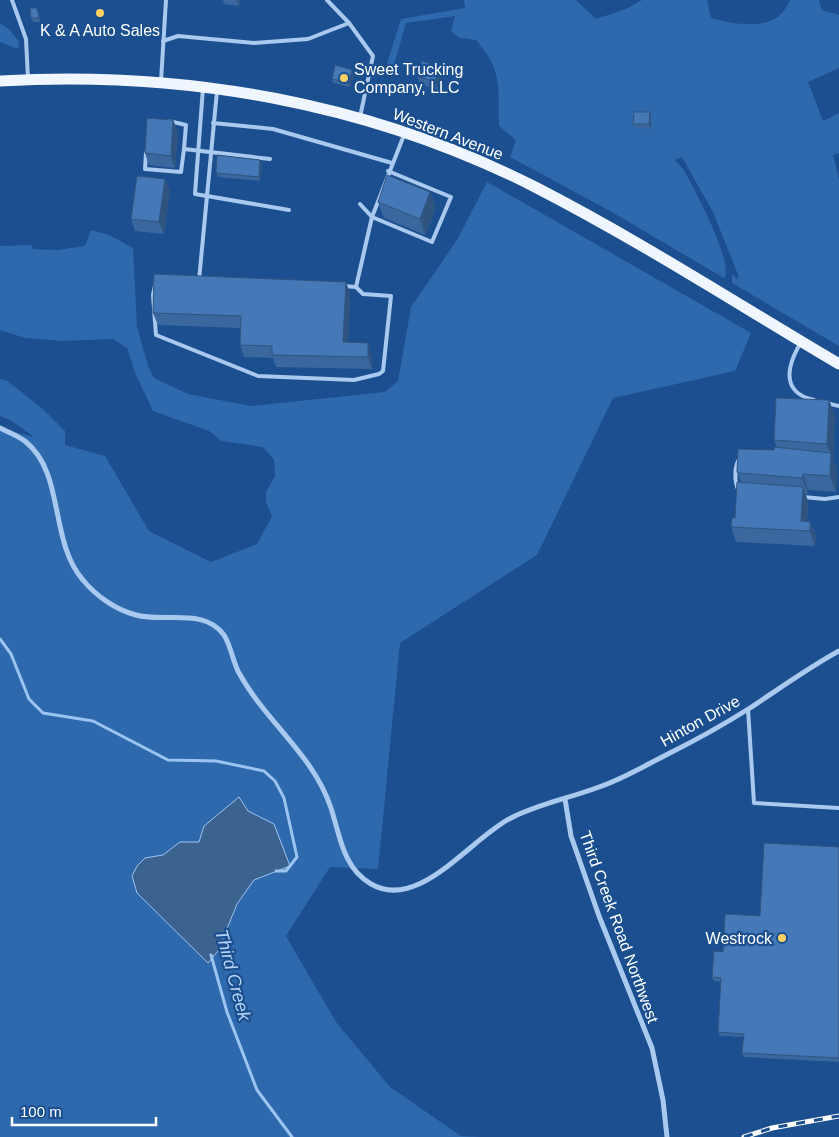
<svg xmlns="http://www.w3.org/2000/svg" width="839" height="1137" font-family="Helvetica,sans-serif">
  <rect width="100%" height="100%" fill="#1b4f8f"/>
  <g fill="#2e69ad">
    <path d="M 464,0 L 576,0 L 596,19 L 626,9 L 642,0 L 707,0 L 711,18 C 729,23 762,30 779,16 C 784,12 787,5 790,0 L 819,0 L 822,10 L 839,15 L 839,68 L 808,82 L 823,121 L 839,113 L 839,153 L 833,155 L 839,179 L 839,346 L 732,283 L 732,274 L 737,279 L 739,277 L 713,212 L 682,157 L 675,160 L 684,170 C 693,187 735,264 724,278 L 610,211 L 510,157 L 516,140 L 499,126 C 498,88 503,71 476,40 L 460,38 L 451,31 L 455,16 L 406,23 L 392,72 L 385,70 L 401,19 L 465,8 Z"/>
    <polygon points="0,23 9,29 19,42 18,49 0,42"/>
    <polygon points="487,182 751,333 735,371 613,398 537,555 400,643 378,869 330,867 286,936 336,1022 390,1087 461,1136 481,1137 0,1137 0,428 34,437 12,421 0,416 0,379 6,380 43,409 65,431 65,445 105,456 149,531 211,562 257,544 272,516 266,502 266,492 275,476 274,460 263,447 222,441 209,431 153,411 136,375 127,348 113,339 61,341 25,338 0,330 0,246 32,245 33,249 58,250 85,246 91,230 109,235 133,248 137,327 148,366 154,378 188,394 251,406 385,392 398,381 411,307 457,240"/>
  </g>
  <polygon fill="#3c6290" stroke="#9cc4f0" points="239,797 248,811 274,824 290,866 254,880 237,904 218,951 208,963 137,893 132,876 137,866 145,858 163,855 180,842 199,842 204,826"/>
  <g fill="none" stroke-linecap="round" stroke-linejoin="round">
    <g stroke="#9cc4f0" stroke-width="3">
      <polyline points="0,639 11,654 29,699 43,713 93,721 168,760 216,761 264,771 275,781 284,798 297,857 286,871 276,871"/>
      <polyline points="211,955 227,1012 257,1090 292,1137"/>
    </g>
    <g stroke="#a9c9ee" stroke-width="4">
      <polyline points="12,0 26,39 28,79"/>
      <polyline points="327,0 349,23 373,56 360,117"/>
      <polyline points="163,41 178,36 254,43 308,39 349,23"/>
      <polyline points="161,81 166,0"/>
      <polyline points="203,88 195,194 289,210"/>
      <polyline points="169,121 186,125 184,149 270,159"/>
      <polyline points="213,123 273,129 392,163"/>
      <polyline points="146,153 145,169 181,172 184,149"/>
      <polyline points="360,204 372,217 432,242 451,197 388,171"/>
      <polyline points="199,280 217,91"/>
      <polyline points="156,281 153,295 156,335 258,376 354,380 379,374 383,371 391,296 363,294 356,287"/>
      <polyline points="343,286 356,287 372,217 404,135"/>
      <path d="M 800,344 C 786,368 782,393 814,400"/>
      <polyline points="826,403 839,406"/>
      <path d="M 739,491 C 734,483 734,465 740,458"/>
      <polyline points="803,497 825,499 839,497"/>
      <polyline points="748,709 754,803 839,808"/>
    </g>
    <g stroke="#a9c9ee" stroke-width="5">
      <path d="M 0,428 C 8,432 19,436 26,442 C 65,474 49,541 83,580 C 96,596 116,610 136,615 C 164,623 204,607 224,635 C 231,646 233,662 239,673 C 266,722 313,754 331,808 C 340,836 343,868 371,884 C 419,912 472,837 511,818 C 538,804 570,798 599,787 C 623,779 646,765 668,754 C 696,740 723,725 750,708 C 779,689 808,668 839,651"/>
      <polyline points="565,799 571,836 599,916 652,1048 663,1100 667,1137"/>
    </g>
    <path stroke="#f0f6ff" stroke-width="11" d="M 0,81 C 185,70 371,103 537,188 C 640,241 739,305 839,364"/>
    <defs>
      <polyline id="rail" points="744,1137 772,1128 839,1116"/>
    </defs>
    <use href="#rail" stroke="#fff" stroke-width="5"/>
    <use href="#rail" stroke="#1b4f8f" stroke-width="3" stroke-dasharray="9" stroke-linecap="butt"/>
  </g>
  <g fill="#3a679d">
    <polygon points="223,0 240,0 239,6 224,4"/>
    <polygon points="37,8 39,12 40,22 33,22 31,18"/>
    <polygon points="354,74 350,87 333,83 332,79"/>
    <polygon points="443,75 438,90 420,84 417,76"/>
    <polygon points="650,112 651,116 651,129 635,128 633,124"/>
    <polygon points="173,120 178,132 175,168 149,165 145,153"/>
    <polygon points="262,164 260,181 218,177 216,173"/>
    <polygon points="170,191 164,234 135,231 131,219"/>
    <polygon points="430,192 436,208 425,235 384,218 378,202"/>
    <polygon points="346,282 350,294 348,343 372,356 372,369 276,367 273,358 244,357 240,345 240,328 158,325 153,313"/>
    <polygon points="829,400 835,416 833,459 837,469 836,492 808,490 808,494 805,494 808,501 807,522 810,522 816,536 815,546 736,542 731,527 735,518 741,482 737,472 774,450 777,448 774,440"/>
    <polygon points="839,847 839,1062 744,1057 742,1053 743,1037 720,1036 718,1032 721,982 714,981 712,977 723,952 760,916"/>
  </g>
  <g fill="#305480">
    <polygon points="237,0 240,0 239,6"/>
    <polygon points="440,67 443,75 438,90 435,82"/>
    <polygon points="352,70 354,74 350,87 349,83"/>
    <polygon points="650,112 651,116 651,129 649,124"/>
    <polygon points="173,120 178,132 175,168 171,156"/>
    <polygon points="260,160 262,164 260,181 259,177"/>
    <polygon points="165,179 170,191 164,234 159,222"/>
    <polygon points="430,192 436,208 425,235 420,219"/>
    <polygon points="346,282 350,294 348,355 343,342"/>
    <polygon points="368,343 372,356 372,369 368,357"/>
    <polygon points="829,400 835,416 833,459 837,469 836,492 830,476 831,454 827,444"/>
    <polygon points="803,474 808,490 808,494 802,478"/>
    <polygon points="803,487 808,501 807,531 801,521"/>
    <polygon points="810,522 816,536 815,546 810,531"/>
  </g>
  <g fill="#4478b7" stroke="#305480">
    <polygon points="30,8 37,8 39,18 31,18"/>
    <polygon points="422,61 440,67 435,82 417,76"/>
    <polygon points="335,65 352,70 349,83 332,79"/>
    <polygon points="634,112 650,112 649,124 633,124"/>
    <polygon points="147,118 173,120 171,156 145,153"/>
    <polygon points="217,155 260,160 259,177 216,173"/>
    <polygon points="387,175 430,192 420,219 378,202"/>
    <polygon points="137,176 165,179 159,222 131,219"/>
    <polygon points="154,274 346,282 343,342 368,343 368,357 272,355 272,346 240,345 241,316 153,313"/>
    <polygon points="776,398 829,400 827,444 774,440"/>
    <polygon points="774,447 831,453 830,476 803,474 802,478 739,473 737,472 738,449 774,450"/>
    <polygon points="737,482 803,487 801,521 810,522 810,531 731,527 732,518 735,518"/>
    <polygon points="764,843 839,847 839,1058 742,1053 744,1034 718,1032 721,978 712,977 714,951 723,952 725,914 760,916"/>
  </g>
  <g fill="#ffd166" stroke="#1b4f8f" stroke-width="2">
    <circle cx="100" cy="13" r="5"/>
    <circle cx="344" cy="78" r="5"/>
    <circle cx="782" cy="938" r="5"/>
  </g>
  <g text-anchor="middle" dominant-baseline="central" stroke-width="4.5" stroke-linejoin="round" paint-order="stroke">
    <g font-size="16" fill="#fff" stroke="#1b4f8f">
      <text x="100" y="30">K &amp; A Auto Sales</text>
      <text x="354" y="69" text-anchor="start">Sweet Trucking<tspan x="354" dy="18">Company, LLC</tspan></text>
      <text x="772" y="938" text-anchor="end">Westrock</text>
    </g>
    <g font-size="16" fill="#fff" stroke="#1b4f8f">
      <text transform="translate(448 134) rotate(21)">Western Avenue</text>
      <text transform="translate(700 721) rotate(-29)">Hinton Drive</text>
      <text transform="translate(619 927) rotate(70)">Third Creek Road Northwest</text>
    </g>
    <g font-size="18" font-style="italic" fill="#b5d3f5" stroke="#1b4f8f">
      <text transform="translate(233 975) rotate(75)">Third Creek</text>
    </g>
  </g>
  <path d="M12 1117v8h144v-8" fill="none" stroke="#ffffff" stroke-width="2.5"/>
  <text x="20" y="1117" font-size="15" fill="#ffffff" stroke="#1b4f8f" stroke-width="4" paint-order="stroke">100 m</text>
</svg>
